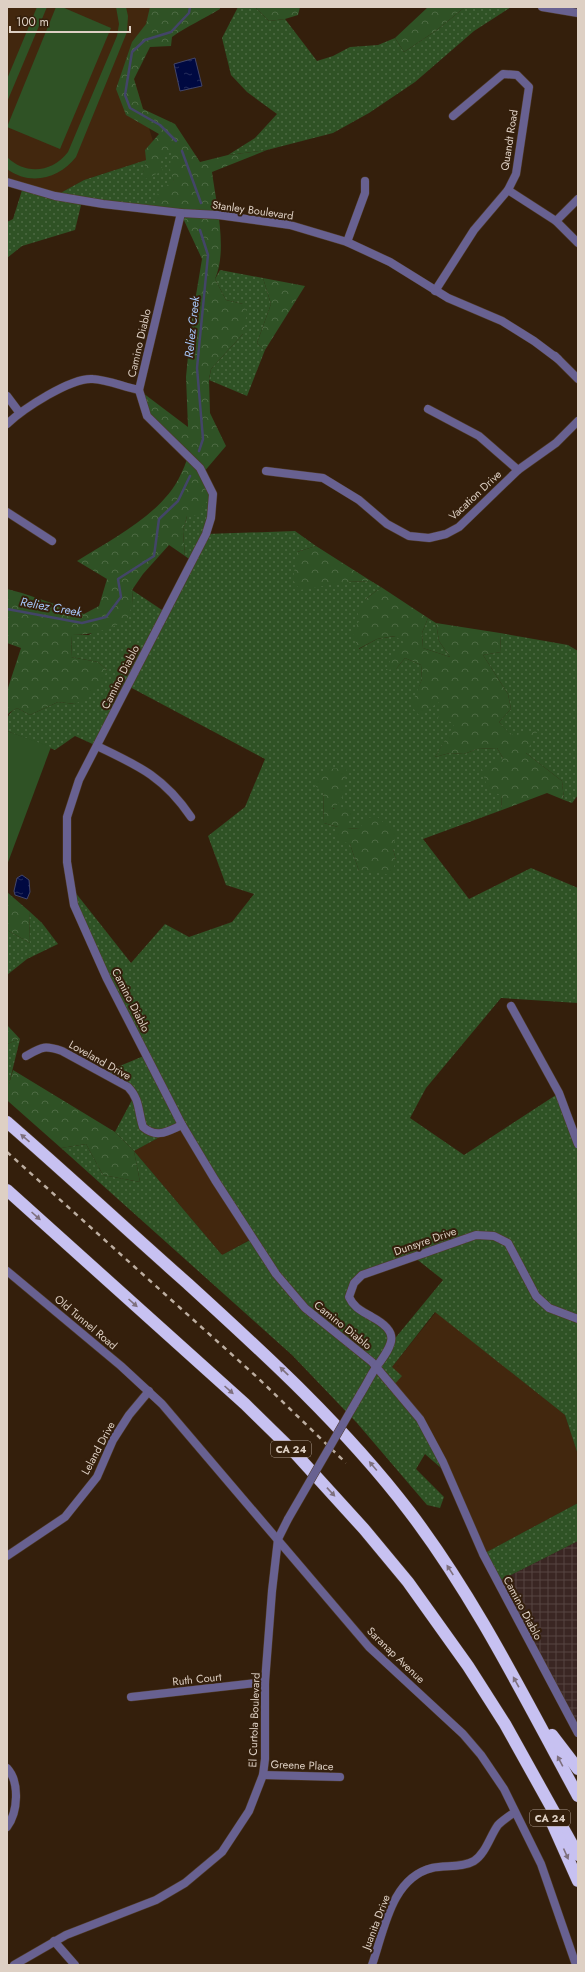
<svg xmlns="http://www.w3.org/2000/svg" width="585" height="1972" font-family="Jost,sans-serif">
  <defs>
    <pattern id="industrial-grid" width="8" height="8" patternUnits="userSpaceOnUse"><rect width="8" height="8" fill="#3a2623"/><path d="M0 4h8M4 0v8" fill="none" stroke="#564441"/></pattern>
    <pattern id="grass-dots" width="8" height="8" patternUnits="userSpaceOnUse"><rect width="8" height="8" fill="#2f5225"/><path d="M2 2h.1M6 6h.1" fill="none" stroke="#4d6a43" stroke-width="1.8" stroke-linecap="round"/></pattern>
    <pattern id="forest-crowns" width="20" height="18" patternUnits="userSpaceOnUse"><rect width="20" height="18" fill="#2f5225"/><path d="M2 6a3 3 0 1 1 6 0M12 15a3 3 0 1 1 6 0" fill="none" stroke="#4d6a43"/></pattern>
    <pattern id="water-ripples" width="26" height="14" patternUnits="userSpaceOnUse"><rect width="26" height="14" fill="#000941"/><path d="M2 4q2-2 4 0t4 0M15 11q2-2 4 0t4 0" fill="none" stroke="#252c5b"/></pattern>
  </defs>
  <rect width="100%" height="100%" fill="#341f0c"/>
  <g fill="#42270e">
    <polygon points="7,7 166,7 153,25 134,79 157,154 146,160 84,180 55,196 7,182"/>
    <polygon points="182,1125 253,1238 222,1255 134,1151"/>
    <polygon points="436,1312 565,1415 578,1455 578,1503 483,1554 443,1462 392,1386 392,1367"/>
  </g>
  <polygon fill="url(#industrial-grid)" points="578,1541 578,1733 497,1582"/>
  <g fill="url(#grass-dots)" fill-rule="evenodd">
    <polygon points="238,7 255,7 269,21 285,19 317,61 333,56 350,47 378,45 395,38 404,52 437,30 465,7 511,7 474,31 415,82 369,113 333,133 267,150 228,155 255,138 277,114 247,92 231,75 222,38"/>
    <polygon points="171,150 174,181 153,209 82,201 75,230 22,246 7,258 7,222 13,219 23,187 55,196 84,180 146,160 142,180 158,155"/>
    <polygon points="220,270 263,278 271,304 257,343 265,350 247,396 209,380 211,369 243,334 243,304 226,300 215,279"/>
    <path d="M 213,494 L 206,534 L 295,531 L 316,546 L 297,552 L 347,582 L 371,581 L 381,587 L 366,599 L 360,620 L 359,649 L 377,639 L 396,636 L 406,643 L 396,669 L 405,658 L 421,665 L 422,679 L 418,690 L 442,701 L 456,723 L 435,757 L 450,753 L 464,754 L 477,749 L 497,748 L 503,758 L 501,795 L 502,810 L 423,839 L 469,899 L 531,868 L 578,888 L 578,1003 L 501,998 L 426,1088 L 410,1118 L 464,1155 L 559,1093 L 578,1144 L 578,1455 L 565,1415 L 435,1312 L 392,1367 L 402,1376 L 392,1387 L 420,1420 L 449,1475 L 425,1454 L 416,1469 L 444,1497 L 440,1508 L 427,1505 L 357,1423 L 292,1355 L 61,1148 L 86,1144 L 103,1175 L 140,1182 L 134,1151 L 115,1132 L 133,1098 L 128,1087 L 103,1073 L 146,1055 L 107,979 L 71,887 L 131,963 L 165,924 L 189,937 L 232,922 L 254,894 L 226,885 L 208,836 L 245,807 L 265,759 L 128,686 L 97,746 L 75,736 L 55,750 L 7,731 C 7,719 6,714 17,708 L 30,715 L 58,702 L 75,704 L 107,670 L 98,662 L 71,657 L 72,635 L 89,635 L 133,603 L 132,590 L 165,612 L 192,561 L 185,556 L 183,531 L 187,516 ZM 323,790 L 346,828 L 360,829 L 393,849 L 396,860 L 377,871 L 359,871 L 350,844 L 338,827 L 324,823 ZM 182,1125 L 252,1239 L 222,1255 L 134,1151 ZM 414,1257 L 443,1280 L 392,1342 L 391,1335 L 349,1297 L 362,1275 Z"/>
    <polygon points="428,618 436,623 439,641 450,657 423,648 422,633"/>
    <polygon points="500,633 568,645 578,651 578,795 572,803 564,800 562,781 526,753 499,722 511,709 508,694 483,655 501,652"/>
    <polygon points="29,911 42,923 58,944 27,959 7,975 7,930 30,943"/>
    <polygon points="20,1039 9,1084 9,1102 7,1100 7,1044"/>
    <polygon points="578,1503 578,1541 497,1582 483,1554"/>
  </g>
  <g fill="url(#forest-crowns)">
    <path d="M 150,7 L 220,7 L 220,9 C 204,19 187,26 172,37 L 171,46 L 150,47 L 134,79 L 143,109 L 175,124 L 200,162 L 228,155 L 267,150 L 212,172 C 216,203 228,250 215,279 L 226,300 L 243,304 L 247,312 L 243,334 L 211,369 L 209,379 L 210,413 L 226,446 L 203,473 L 213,494 L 195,516 L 187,516 L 183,531 L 185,556 L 169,545 L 143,574 L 132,590 L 133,603 L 127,620 C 108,629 94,635 72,635 L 71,657 L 98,662 L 107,670 L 101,683 L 92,695 L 75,704 L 58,702 L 30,715 L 17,708 L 9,713 L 7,716 L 7,691 L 21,648 L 7,643 L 7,589 L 22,593 L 84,614 L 99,606 L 107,579 L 77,561 C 112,539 162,514 180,476 C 183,470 186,463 188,456 L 147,416 L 139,390 L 188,427 L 186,377 L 191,325 L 202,259 L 181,214 L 153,209 L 159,190 L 174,181 L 170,170 L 171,151 L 159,157 L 163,171 L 141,181 L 146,160 L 145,150 L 159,134 L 126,115 L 116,89 L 132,42 L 146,24 Z"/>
    <polygon points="255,7 300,7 298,15 285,19 269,21"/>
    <polygon points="428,7 465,7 437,30 404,52 395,38"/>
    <polygon points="263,278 305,286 265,350 257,343 271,304"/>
    <polygon points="316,546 371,581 347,582 300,590 293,580 297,552"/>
    <polygon points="381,587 428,618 422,633 423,648 450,657 439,641 436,623 500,633 501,652 483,655 508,694 511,709 499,722 511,735 538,730 526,753 562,781 564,800 547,793 502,810 501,795 488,791 482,769 503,758 497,748 477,749 464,754 450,753 435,757 455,723 438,719 441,701 419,715 411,706 422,679 421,665 405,658 396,669 386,670 394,652 405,643 395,636 377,639 358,649 352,631 360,620 357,611 366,599"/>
    <polygon points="347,768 342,799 333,809 354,807 347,828 360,829 364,819 376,816 396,833 393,849 396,860 391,876 377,871 359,871 350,844 335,839 338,827 324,823 323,791 314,785 325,769"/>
    <polygon points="7,892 29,911 30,943 7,930"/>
    <polygon points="7,1025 20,1039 7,1044"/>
    <polygon points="13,1070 115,1132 134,1151 140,1182 103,1175 86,1144 61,1148 9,1102 9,1084"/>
  </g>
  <g fill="#2f5225">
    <polygon points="37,7 47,7 7,102 7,79"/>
    <polygon points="56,7 62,7 111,28 60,149 7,127"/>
    <path d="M 116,7 L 126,7 L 128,16 L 127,32 L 76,157 C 59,179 30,186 7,169 L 7,157 C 25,175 52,173 68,152 L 117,36 L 119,24 Z"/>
    <polygon points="7,731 51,747 7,865"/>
  </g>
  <g fill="url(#water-ripples)" stroke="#434568">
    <polygon points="195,58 202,86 180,91 174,64"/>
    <polygon points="22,875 29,880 30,892 27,899 15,895 14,891 17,878"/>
  </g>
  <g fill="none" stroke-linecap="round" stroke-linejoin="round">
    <g stroke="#434568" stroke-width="2.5">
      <polyline points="176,141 160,125 130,108 125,95 132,52 145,40 171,32 189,13 190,7"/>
      <polyline points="182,151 201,203"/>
      <polyline points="199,451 203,439 197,368 208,255 200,230"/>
      <polyline points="7,609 82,623 106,617 121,597 118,579 154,556 159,519 178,501 190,476"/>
    </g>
    <defs>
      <g id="minor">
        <polyline points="542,7 578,13"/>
        <polyline points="7,182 55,196 103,204 181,213 218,215 290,225 347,242 390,262 448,298 502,321 534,341 558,359"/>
        <polyline points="508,190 556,221 578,243"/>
        <polyline points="181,213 139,390 147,416 200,468 213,494 211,518 206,534 79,780 67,817 67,862 74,905 107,979 182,1125 215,1180 276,1274 305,1308 372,1362 420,1419 443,1462 483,1554 578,1733"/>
        <polyline points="556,221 578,199"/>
        <polyline points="347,242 365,193 365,181"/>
        <polyline points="435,291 474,230 508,190 516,174 529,87 517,75 503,74 453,116"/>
        <polyline points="555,356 578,379"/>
        <polyline points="7,396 19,412"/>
        <polyline points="428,409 479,436 518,470"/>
        <path d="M 7,424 C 23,409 71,377 93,379 C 108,380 124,387 139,390"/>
        <polyline points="266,471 323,478 359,500 387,524 409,536 429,538 446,534 459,527 518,470 556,443 578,421"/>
        <polyline points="7,512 52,541"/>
        <path d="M 97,746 C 139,766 164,777 191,817"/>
        <polyline points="511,1006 559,1093 578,1144"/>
        <path d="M 26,1056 C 42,1047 44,1045 62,1051 L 128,1087 C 140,1099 138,1112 143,1127 C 157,1139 168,1131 182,1125"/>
        <polyline points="7,1271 121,1366 162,1404 369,1647 463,1734 481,1755 504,1789 541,1864 576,1965"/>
        <path d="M 361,1393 C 367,1384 371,1374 377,1366 C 394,1343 400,1332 372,1317 C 362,1311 354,1308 349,1297 L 354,1283 L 362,1275 L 476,1235 L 494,1236 L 508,1243 L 536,1296 L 549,1308 L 578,1319"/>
        <polyline points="7,1556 65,1517 97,1477 113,1440 129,1415 149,1391"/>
        <polyline points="131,1697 265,1682"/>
        <path d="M 7,1768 C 20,1782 18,1812 7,1827"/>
        <polyline points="263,1775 340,1777"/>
        <polyline points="54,1941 75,1965"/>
        <polyline points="14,1965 66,1935 156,1900 185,1883 222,1852 249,1811 263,1775 265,1759 265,1682 272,1591 278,1539 288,1519"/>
        <path d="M 372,1965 C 384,1931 391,1878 432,1868 C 446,1865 462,1868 474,1861 C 486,1853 490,1836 498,1825 C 503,1820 509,1816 515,1812"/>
      </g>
      <g id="highway">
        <path d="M 7,1122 C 68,1175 127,1230 187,1283 C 266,1355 344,1426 409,1511 C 476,1599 525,1699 578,1796"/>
        <polyline points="7,1190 245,1404 294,1452 364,1529 408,1582 468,1666 505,1724 578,1855"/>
        <polyline points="552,1735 578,1769"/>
        <polyline points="549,1816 578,1881"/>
      </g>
    </defs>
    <use href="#minor" stroke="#4f3b29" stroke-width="9"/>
    <use href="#highway" stroke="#4f3b29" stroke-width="13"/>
    <use href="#minor" stroke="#686191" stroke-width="8"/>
    <use href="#highway" stroke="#c7c1f1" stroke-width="12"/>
    <polyline stroke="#bdaea1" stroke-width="2.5" stroke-dasharray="5 5" stroke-linecap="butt" points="7,1152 258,1378 346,1463"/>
    <defs>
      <polyline id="minor-bridge" points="288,1519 361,1393"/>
    </defs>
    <use href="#minor-bridge" stroke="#4f3b29" stroke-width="9" stroke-linecap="butt"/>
    <use href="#minor-bridge" stroke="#686191" stroke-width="8"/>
  </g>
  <defs><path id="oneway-solid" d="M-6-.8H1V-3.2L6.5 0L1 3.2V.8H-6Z"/></defs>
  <g fill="#7e707e">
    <use href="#oneway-solid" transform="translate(25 1138) rotate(-139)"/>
    <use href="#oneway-solid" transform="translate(36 1216) rotate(42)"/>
    <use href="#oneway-solid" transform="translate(133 1303) rotate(42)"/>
    <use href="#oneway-solid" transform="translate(284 1371) rotate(-136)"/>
    <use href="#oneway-solid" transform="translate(229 1390) rotate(42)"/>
    <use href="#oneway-solid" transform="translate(373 1466) rotate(-130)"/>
    <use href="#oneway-solid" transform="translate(331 1492) rotate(47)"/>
    <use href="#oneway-solid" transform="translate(450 1570) rotate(-123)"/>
    <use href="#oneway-solid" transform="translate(516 1682) rotate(-119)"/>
    <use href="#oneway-solid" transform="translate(560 1761) rotate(-118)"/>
    <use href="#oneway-solid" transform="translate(566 1854) rotate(66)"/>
  </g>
  <g text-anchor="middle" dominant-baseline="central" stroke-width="4" stroke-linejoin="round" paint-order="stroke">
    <g fill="#341f0c" stroke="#ab9b8d" stroke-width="1">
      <rect x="271" y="1441" width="40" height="16" rx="3"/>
      <rect x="530" y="1810" width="40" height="16" rx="3"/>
    </g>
    <g font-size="10" font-weight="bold" fill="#ded0c4">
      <text x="291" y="1449">CA 24</text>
      <text x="550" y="1818">CA 24</text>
    </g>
    <g font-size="11" fill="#ded0c4" stroke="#341f0c">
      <text transform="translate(509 140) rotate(-81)">Quandt Road</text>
      <text transform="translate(253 210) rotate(8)">Stanley Boulevard</text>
      <text transform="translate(139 343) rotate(-77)">Camino Diablo</text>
      <text transform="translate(475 495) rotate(-43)">Vacation Drive</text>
      <text transform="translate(120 677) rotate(-63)">Camino Diablo</text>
      <text transform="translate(131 1000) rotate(63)">Camino Diablo</text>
      <text transform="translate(100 1060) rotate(29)">Loveland Drive</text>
      <text transform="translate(425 1241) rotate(-19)">Dunsyre Drive</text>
      <text transform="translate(86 1322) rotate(40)">Old Tunnel Road</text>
      <text transform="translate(343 1325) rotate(39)">Camino Diablo</text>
      <text transform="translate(98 1448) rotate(-62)">Leland Drive</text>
      <text transform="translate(523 1608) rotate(62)">Camino Diablo</text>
      <text transform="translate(396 1655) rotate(44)">Saranap Avenue</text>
      <text transform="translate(197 1679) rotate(-6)">Ruth Court</text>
      <text transform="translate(254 1720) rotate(-88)">El Curtola Boulevard</text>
      <text transform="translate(302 1765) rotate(2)">Greene Place</text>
      <text transform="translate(376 1922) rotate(-69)">Juanita Drive</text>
    </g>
    <g font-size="12" font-style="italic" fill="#a6c6fa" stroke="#341f0c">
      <text transform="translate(192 327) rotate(-84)">Reliez Creek</text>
      <text transform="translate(51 607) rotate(10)">Reliez Creek</text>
    </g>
  </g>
  <rect width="585" height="1972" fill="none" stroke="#ded0c4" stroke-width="16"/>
  <path d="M10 26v6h120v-6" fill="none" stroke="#ded0c4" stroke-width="2"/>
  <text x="16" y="26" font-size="12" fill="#ded0c4" stroke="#341f0c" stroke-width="3" paint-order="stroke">100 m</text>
</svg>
